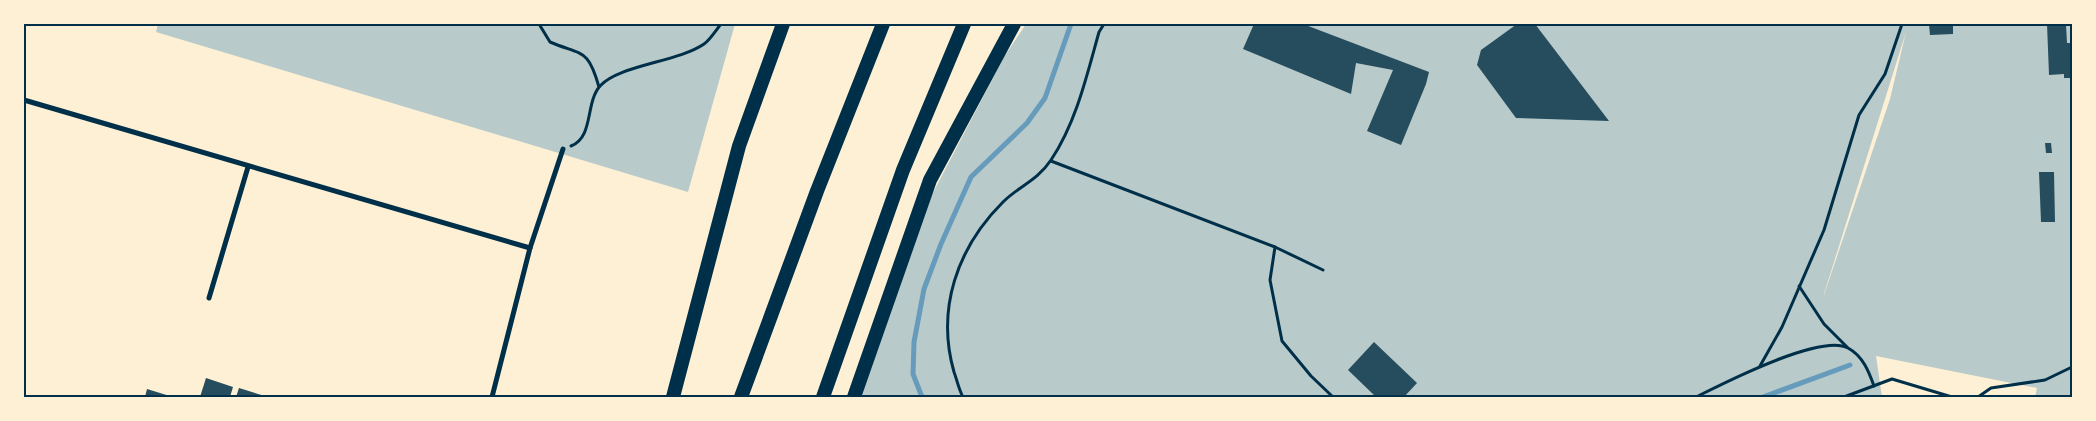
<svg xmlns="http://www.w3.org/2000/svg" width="2096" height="421" font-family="'Archivo Narrow',sans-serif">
  <rect width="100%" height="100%" fill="#fdf0d5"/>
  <g fill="#b9caca" fill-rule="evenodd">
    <polygon points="158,24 735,24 688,192 156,32"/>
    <path d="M 1026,24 L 2072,24 L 2072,397 L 2035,397 L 2037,388 L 1876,356 L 1882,397 L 853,397 L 890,275 L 1004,57 ZM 1906,32 L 1890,99 L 1824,295 L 1824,294 Z"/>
  </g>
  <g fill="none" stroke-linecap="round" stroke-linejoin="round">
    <g stroke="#669bbc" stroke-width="5">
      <polyline points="922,397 913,374 914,342 924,289 941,244 971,177 1027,123 1045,98 1071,24"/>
      <polyline points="1763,397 1850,365"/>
    </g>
  </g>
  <g fill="#264d5e">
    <polygon points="1254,24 1303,24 1429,72 1426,84 1401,145 1367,131 1393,70 1356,63 1351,94 1243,49"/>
    <polygon points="1517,24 1535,24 1609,121 1516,118 1477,65 1481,50"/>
    <polygon points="1929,24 1953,24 1953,34 1930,35"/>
    <polygon points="2047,24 2066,24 2067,43 2072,43 2072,78 2064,78 2064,74 2049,75"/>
    <polygon points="2045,143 2051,143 2052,153 2046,153"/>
    <polygon points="2039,172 2054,172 2055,222 2041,222"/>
    <polygon points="1374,342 1417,383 1404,397 1376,397 1348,370"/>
    <polygon points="206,378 233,387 230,397 200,397"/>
    <polygon points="239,388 268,397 236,397"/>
    <polygon points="147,389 173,397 145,397"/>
  </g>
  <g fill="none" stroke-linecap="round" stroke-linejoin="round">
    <g stroke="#003049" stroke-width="3">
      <path d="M 539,24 L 550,42 C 583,56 588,48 599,87"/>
      <path d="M 571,146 C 594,137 585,103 600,86 C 619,65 678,62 704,44 C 710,40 716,30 721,24"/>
      <polyline points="1051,161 1275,247 1270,280 1282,341 1311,376 1333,397"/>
      <polyline points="1275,247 1323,270"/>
      <polyline points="1799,286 1824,324 1847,347"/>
      <polyline points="1760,366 1782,327 1824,230 1859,115 1885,74 1902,24"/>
      <path d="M 963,397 C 959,390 957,380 954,372 C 936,309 957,248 1003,202 C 1019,186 1037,181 1051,160 C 1076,123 1087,75 1099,32 L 1104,24"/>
      <path d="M 1696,397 C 1724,383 1821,333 1848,348 C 1863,356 1869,372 1874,386"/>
      <polyline points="1844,397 1892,379 1952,397"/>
      <polyline points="1978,397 1991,388 2045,380 2072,367"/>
    </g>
    <g stroke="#003049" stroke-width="5">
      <polyline points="24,100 530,248"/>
      <polyline points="209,298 248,167"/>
      <polyline points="492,397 530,248 563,149"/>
    </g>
    <g stroke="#003049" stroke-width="14">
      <polyline points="673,397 739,146 783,24"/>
      <polyline points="741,397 817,191 883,24"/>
      <polyline points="823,397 903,170 964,24"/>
      <polyline points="854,397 930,180 1014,24"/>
    </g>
  </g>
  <rect width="2096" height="421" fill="none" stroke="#fdf0d5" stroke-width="50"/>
  <rect x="25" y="25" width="2046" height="371" fill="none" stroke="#003049" stroke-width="2"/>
</svg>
